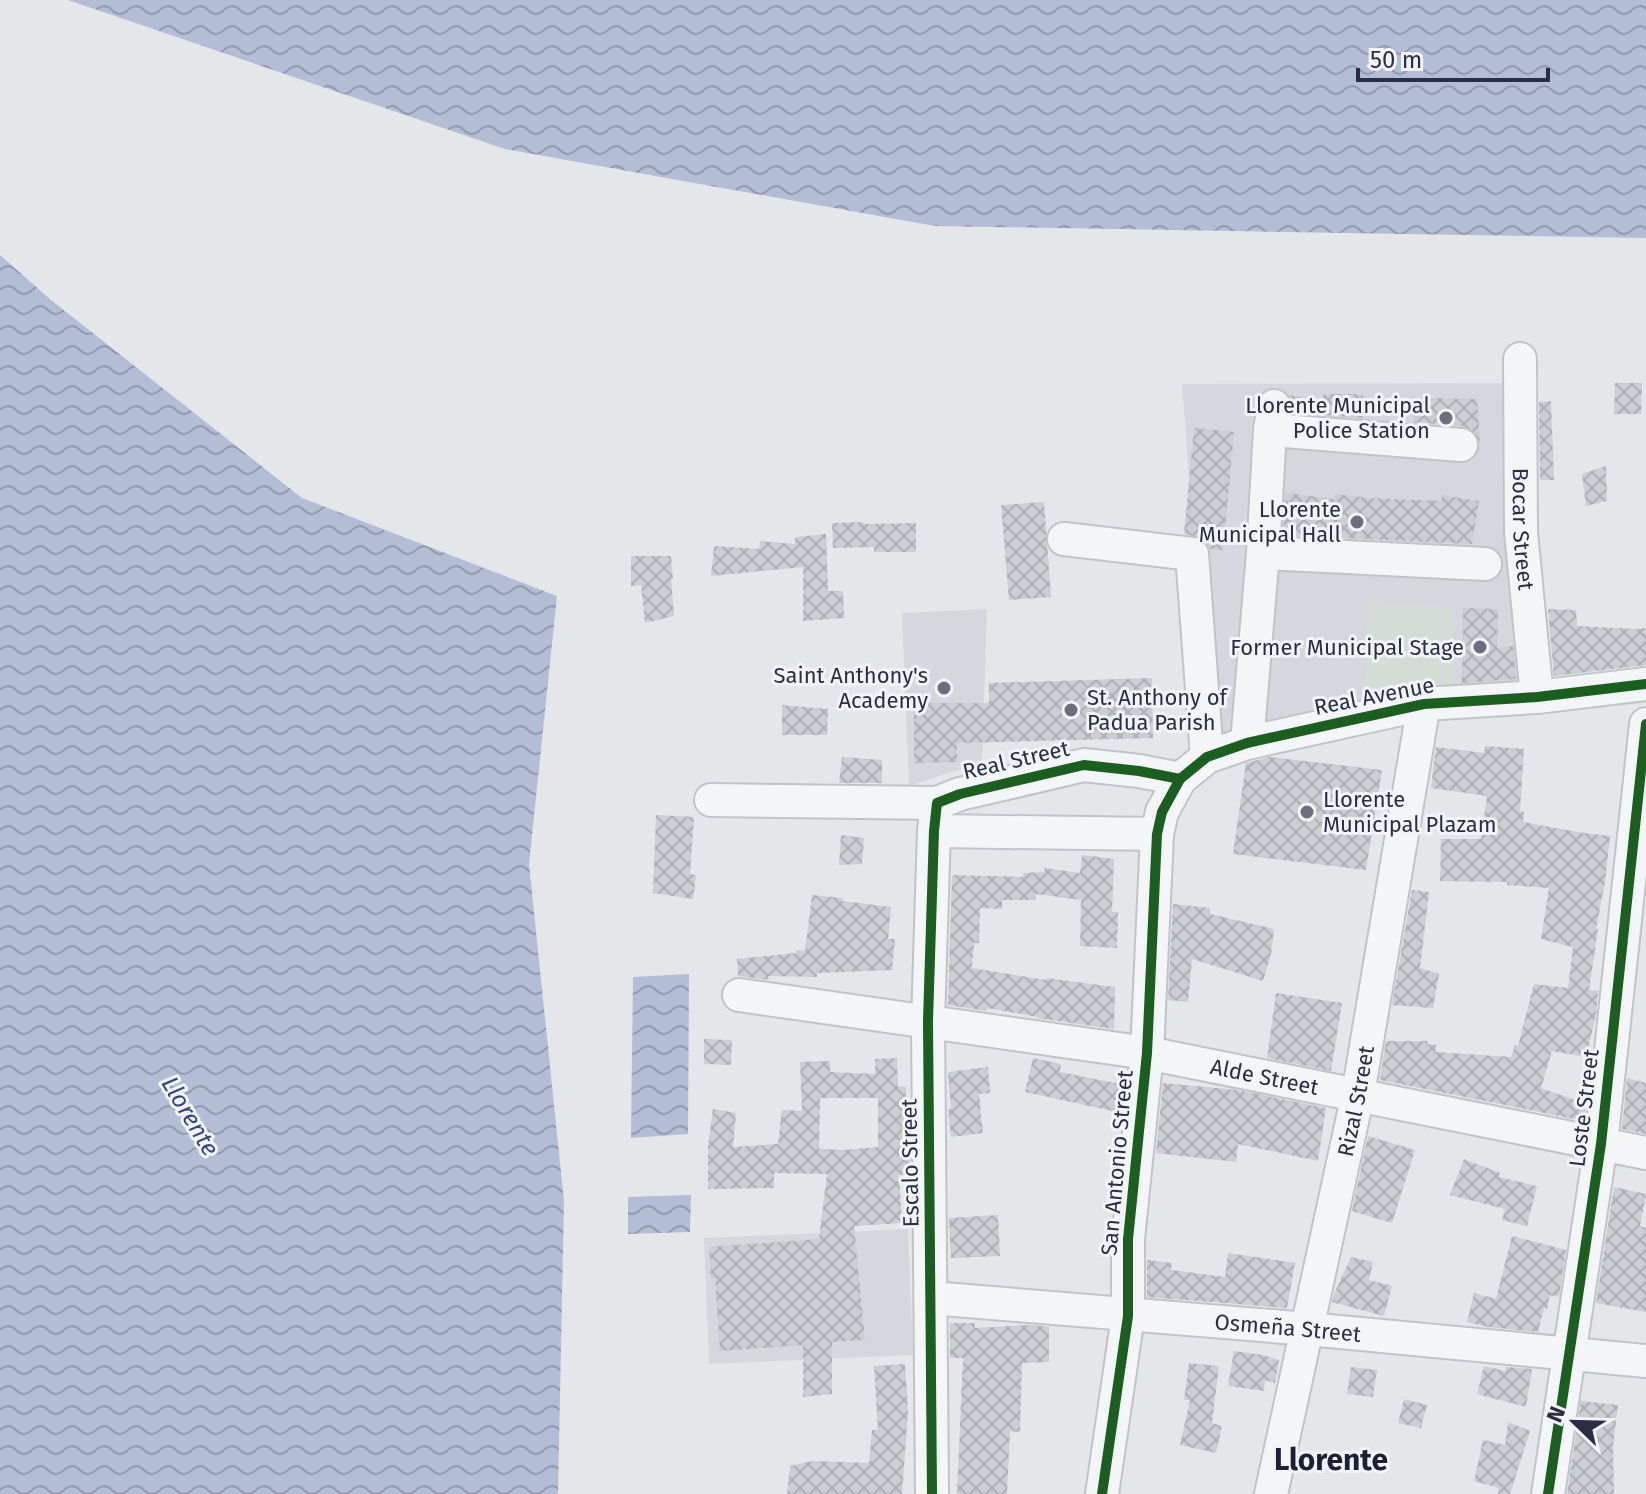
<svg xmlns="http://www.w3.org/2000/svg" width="1646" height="1494" font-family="'Fira Sans',sans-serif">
  <defs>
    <pattern id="water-waves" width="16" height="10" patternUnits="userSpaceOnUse" patternTransform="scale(2)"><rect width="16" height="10" fill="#b3bdd6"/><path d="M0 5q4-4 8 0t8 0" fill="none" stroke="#929aaf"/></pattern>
    <pattern id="building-cross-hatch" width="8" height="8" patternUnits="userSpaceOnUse" patternTransform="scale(2)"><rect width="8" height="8" fill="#cccdd2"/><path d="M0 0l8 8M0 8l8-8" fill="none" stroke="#afb0b6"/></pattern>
  </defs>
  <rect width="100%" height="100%" fill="#e5e6ea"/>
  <g fill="#d5d7df">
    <polygon points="1506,383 1529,681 1210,751 1182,384"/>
    <polygon points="987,609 982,762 909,786 902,613"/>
    <polygon points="908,1229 913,1355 709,1364 704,1238"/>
  </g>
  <polygon fill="#d3ddd5" points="1368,603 1454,608 1455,694 1365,691"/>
  <g fill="url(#water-waves)">
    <polygon points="68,0 1646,0 1646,238 935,226 505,149"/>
    <polygon points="0,255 51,300 302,498 557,596 529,864 564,1201 558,1494 0,1494"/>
    <polygon points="689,974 688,1134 631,1138 633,977"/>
    <polygon points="691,1195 690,1232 628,1234 628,1197"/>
  </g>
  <g fill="url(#building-cross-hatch)" fill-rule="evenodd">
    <polygon points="1615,383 1642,383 1641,414 1614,414"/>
    <polygon points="1323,394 1363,394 1364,418 1292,413 1292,400 1289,395 1323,401"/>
    <polygon points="1415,398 1477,399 1480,442 1472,430 1463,426 1414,422"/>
    <polygon points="1551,401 1554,480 1540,480 1539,402"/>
    <polygon points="1194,428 1234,432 1223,550 1210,549 1208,544 1202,538 1184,534"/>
    <polygon points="1606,466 1607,501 1586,506 1582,474"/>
    <polygon points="1285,493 1334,499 1335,494 1369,498 1441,501 1442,495 1479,501 1472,544 1283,535"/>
    <polygon points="1044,502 1051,597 1009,600 1001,505"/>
    <polygon points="863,522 863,524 916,523 916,552 874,552 874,547 833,548 832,523"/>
    <polygon points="826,534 828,591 843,591 844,618 803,621 803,567 711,576 714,546 759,549 760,541 795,544 795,537"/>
    <polygon points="631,556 671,556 673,579 671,579 674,616 645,623 641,585 631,586"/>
    <polygon points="1463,608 1498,609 1497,648 1513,646 1516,679 1462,683"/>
    <polygon points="1548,609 1576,610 1577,626 1636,629 1646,628 1646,665 1554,676"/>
    <polygon points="1152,678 1153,738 957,743 957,762 914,763 914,703 989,703 989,683"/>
    <polygon points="782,705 828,709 827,735 782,735"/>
    <polygon points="1485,746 1524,749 1520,811 1524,812 1523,822 1577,832 1610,836 1605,882 1596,929 1598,929 1589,990 1598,991 1596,1015 1586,1057 1552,1051 1541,1088 1586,1104 1584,1121 1380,1080 1386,1041 1428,1041 1427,1044 1437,1045 1435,1052 1511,1057 1515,1045 1518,1046 1534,984 1568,988 1573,947 1541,939 1549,888 1507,885 1507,882 1440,881 1441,839 1481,839 1487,796 1431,788 1436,747 1484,753"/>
    <polygon points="842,757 882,760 882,783 839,783"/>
    <polygon points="1270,757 1382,770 1366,870 1233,854 1246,763"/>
    <polygon points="656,815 694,817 690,874 696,875 693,899 653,893"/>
    <polygon points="841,835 864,838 862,864 839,865"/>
    <polygon points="1082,855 1114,859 1112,912 1118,912 1117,948 1080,946 1081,900 1036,894 1036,900 1002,900 1002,909 980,908 979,943 974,943 972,968 1046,980 1046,978 1115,987 1114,1029 1037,1018 1038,1017 987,1008 987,1011 948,1005 952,875 1023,877 1023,873 1044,872 1045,868 1080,873"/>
    <polygon points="1412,890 1429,892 1420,968 1439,974 1433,1008 1392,1005"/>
    <polygon points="812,895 843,898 842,901 891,907 888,939 895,939 892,970 817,973 817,977 768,976 769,980 738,976 737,959 796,953 796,950 805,951"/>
    <polygon points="1173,904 1210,908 1210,914 1274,929 1271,955 1263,981 1192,959 1188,1002 1168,1000"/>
    <polygon points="1276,993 1342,1003 1331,1071 1267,1058"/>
    <polygon points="704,1039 732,1040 731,1065 704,1064"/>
    <path d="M 897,1058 L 898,1087 L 906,1087 L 905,1145 L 910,1144 L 910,1174 L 899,1175 L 902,1223 L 854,1226 L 865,1340 L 832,1342 L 832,1394 L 803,1397 L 803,1345 L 720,1351 L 715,1278 L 711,1279 L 709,1247 L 819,1239 L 827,1174 L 774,1173 L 774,1188 L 708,1189 L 708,1146 L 713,1109 L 736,1113 L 733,1147 L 778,1144 L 782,1110 L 802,1111 L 800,1062 L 830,1061 L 830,1072 L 875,1074 L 875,1059 ZM 820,1098 L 878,1098 L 878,1147 L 844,1150 L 819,1149 Z"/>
    <polygon points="1033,1058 1061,1064 1060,1072 1125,1085 1122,1113 1025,1092"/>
    <polygon points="988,1067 990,1093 979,1094 983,1133 951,1137 948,1110 951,1109 948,1072"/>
    <polygon points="1627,1078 1646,1083 1646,1134 1622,1129"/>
    <polygon points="1163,1083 1237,1090 1326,1108 1318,1161 1238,1144 1236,1162 1156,1153"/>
    <polygon points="1368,1136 1415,1150 1392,1223 1352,1211"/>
    <polygon points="1464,1159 1500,1173 1499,1177 1537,1186 1527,1226 1502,1220 1505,1209 1450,1195"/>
    <polygon points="1614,1187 1646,1194 1640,1226 1646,1228 1646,1312 1596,1303"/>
    <polygon points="998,1215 1000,1256 951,1258 949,1218"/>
    <polygon points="1512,1236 1566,1250 1559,1297 1550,1295 1547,1309 1544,1308 1538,1332 1488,1327 1467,1322 1474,1293 1496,1299"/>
    <polygon points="1228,1253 1295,1263 1287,1308 1147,1297 1147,1260 1172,1263 1171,1270 1225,1277"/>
    <polygon points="1351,1257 1373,1262 1369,1280 1392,1286 1384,1316 1332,1302 1334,1294"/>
    <polygon points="950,1323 975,1323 975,1328 1031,1325 1049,1327 1049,1362 1022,1363 1020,1432 1010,1431 1007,1494 957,1494 963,1358 950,1358"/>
    <polygon points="1234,1351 1263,1355 1279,1360 1275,1383 1265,1380 1264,1391 1228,1386"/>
    <polygon points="1189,1363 1219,1366 1212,1423 1222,1426 1216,1453 1180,1445 1190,1400 1184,1400"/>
    <polygon points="905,1364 908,1411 902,1494 787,1494 790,1466 813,1461 869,1463 872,1430 878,1430 874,1366"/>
    <polygon points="1484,1366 1505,1371 1506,1367 1532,1369 1526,1407 1477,1394"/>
    <polygon points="1351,1367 1377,1370 1373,1397 1347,1394"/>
    <polygon points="1404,1399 1427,1405 1421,1428 1398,1423"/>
    <polygon points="1581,1401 1618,1405 1613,1446 1614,1494 1567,1494"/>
    <polygon points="1508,1422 1530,1431 1510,1494 1498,1494 1499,1488 1474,1481 1483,1440 1505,1445"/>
  </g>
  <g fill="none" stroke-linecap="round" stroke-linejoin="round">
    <defs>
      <g id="minor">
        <path id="s1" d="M 1520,359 L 1521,532 L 1537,697"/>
        <polyline points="1270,430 1461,445"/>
        <polyline points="1064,539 1192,554 1207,757"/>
        <polyline points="1263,553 1485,564"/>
        <polyline points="1247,743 1263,553 1270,430 1274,406"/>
        <polyline points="711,800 937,803"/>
        <polyline points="934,831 1157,834"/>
        <path id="s2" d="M 739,995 L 1147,1053 L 1646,1153"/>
        <path id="s3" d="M 931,1298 L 1308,1329 L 1646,1361"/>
        <polyline points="932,1494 928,1021 934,831 937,803 960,794 1084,765 1139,771 1180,779"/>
        <polyline points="1102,1494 1128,1316 1128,1239 1147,1053 1157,834 1162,812 1180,779 1207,757 1247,743 1424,704 1537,697 1646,684"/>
        <path id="s4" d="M 1271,1494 L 1358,1094 L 1424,704"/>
        <polyline points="1548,1494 1601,1144 1646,724"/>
      </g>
    </defs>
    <use href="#minor" stroke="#c2c3c8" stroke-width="36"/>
    <use href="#minor" stroke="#f4f5f7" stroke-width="32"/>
    <defs>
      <g id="cycleway">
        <polyline points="932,1494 928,1021 934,831 937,803 960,794 1084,765 1139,771 1180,779"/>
        <polyline points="1102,1494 1128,1316 1128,1239 1147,1053 1157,834 1162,812 1180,779 1207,757 1247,743 1424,704 1537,697 1646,684"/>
        <polyline points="1548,1494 1601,1144 1646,724"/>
      </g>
    </defs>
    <use href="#cycleway" stroke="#f3f4f9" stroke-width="15"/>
    <use href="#cycleway" stroke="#1b5e20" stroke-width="10"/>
  </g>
  <g fill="#6b6e7f" stroke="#f3f4f9" stroke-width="3">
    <circle cx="1446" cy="418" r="8"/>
    <circle cx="1357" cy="522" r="8"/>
    <circle cx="1480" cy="647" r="8"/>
    <circle cx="944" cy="688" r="8"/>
    <circle cx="1071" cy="710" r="8"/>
    <circle cx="1307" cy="812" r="8"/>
  </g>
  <g text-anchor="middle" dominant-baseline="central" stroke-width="6" stroke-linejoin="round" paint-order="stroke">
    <g font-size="22" fill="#2a2e45" stroke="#f3f4f9" text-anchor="end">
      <text x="1430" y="405">Llorente Municipal<tspan x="1430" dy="25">Police Station</tspan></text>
      <text x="1341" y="509">Llorente<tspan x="1341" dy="25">Municipal Hall</tspan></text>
      <text x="1464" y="647">Former Municipal Stage</text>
      <text x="928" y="675">Saint Anthony's<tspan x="928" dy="25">Academy</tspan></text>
      <text x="1087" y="697" text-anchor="start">St. Anthony of<tspan x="1087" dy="25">Padua Parish</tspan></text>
      <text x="1323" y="799" text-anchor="start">Llorente<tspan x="1323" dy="25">Municipal Plazam</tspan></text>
    </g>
    <g font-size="22" fill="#2a2e45" stroke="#f3f4f9">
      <text stroke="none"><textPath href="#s1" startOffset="170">Bocar Street</textPath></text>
      <text transform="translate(1374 696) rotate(-11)">Real Avenue</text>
      <text transform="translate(1016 760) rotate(-13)">Real Street</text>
      <text stroke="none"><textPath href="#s2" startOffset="532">Alde Street</textPath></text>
      <text stroke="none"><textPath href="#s4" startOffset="402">Rizal Street</textPath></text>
      <text transform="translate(1584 1108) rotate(-83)">Loste Street</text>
      <text transform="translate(910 1163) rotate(-91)">Escalo Street</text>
      <text transform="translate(1117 1163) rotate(-85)">San Antonio Street</text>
      <text stroke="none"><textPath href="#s3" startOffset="358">Osmeña Street</textPath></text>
    </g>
    <g font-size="24" font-style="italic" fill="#32447b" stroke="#f3f4f9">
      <text transform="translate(190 1116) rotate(59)">Llorente</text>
    </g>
    <g font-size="30" font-weight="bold" fill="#1c2036" stroke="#f3f4f9">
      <text x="1331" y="1460">Llorente</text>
    </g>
  </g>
  <g transform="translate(1574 1422) rotate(293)" stroke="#f3f4f9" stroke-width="6" paint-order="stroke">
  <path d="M0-6L14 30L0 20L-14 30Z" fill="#2a2e45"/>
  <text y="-12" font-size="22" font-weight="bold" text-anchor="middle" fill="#2a2e45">N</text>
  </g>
  <path d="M1358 68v12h190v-12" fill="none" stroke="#2a2e45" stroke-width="4"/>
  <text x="1370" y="68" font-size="24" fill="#2a2e45" stroke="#f3f4f9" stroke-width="6" paint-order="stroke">50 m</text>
</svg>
